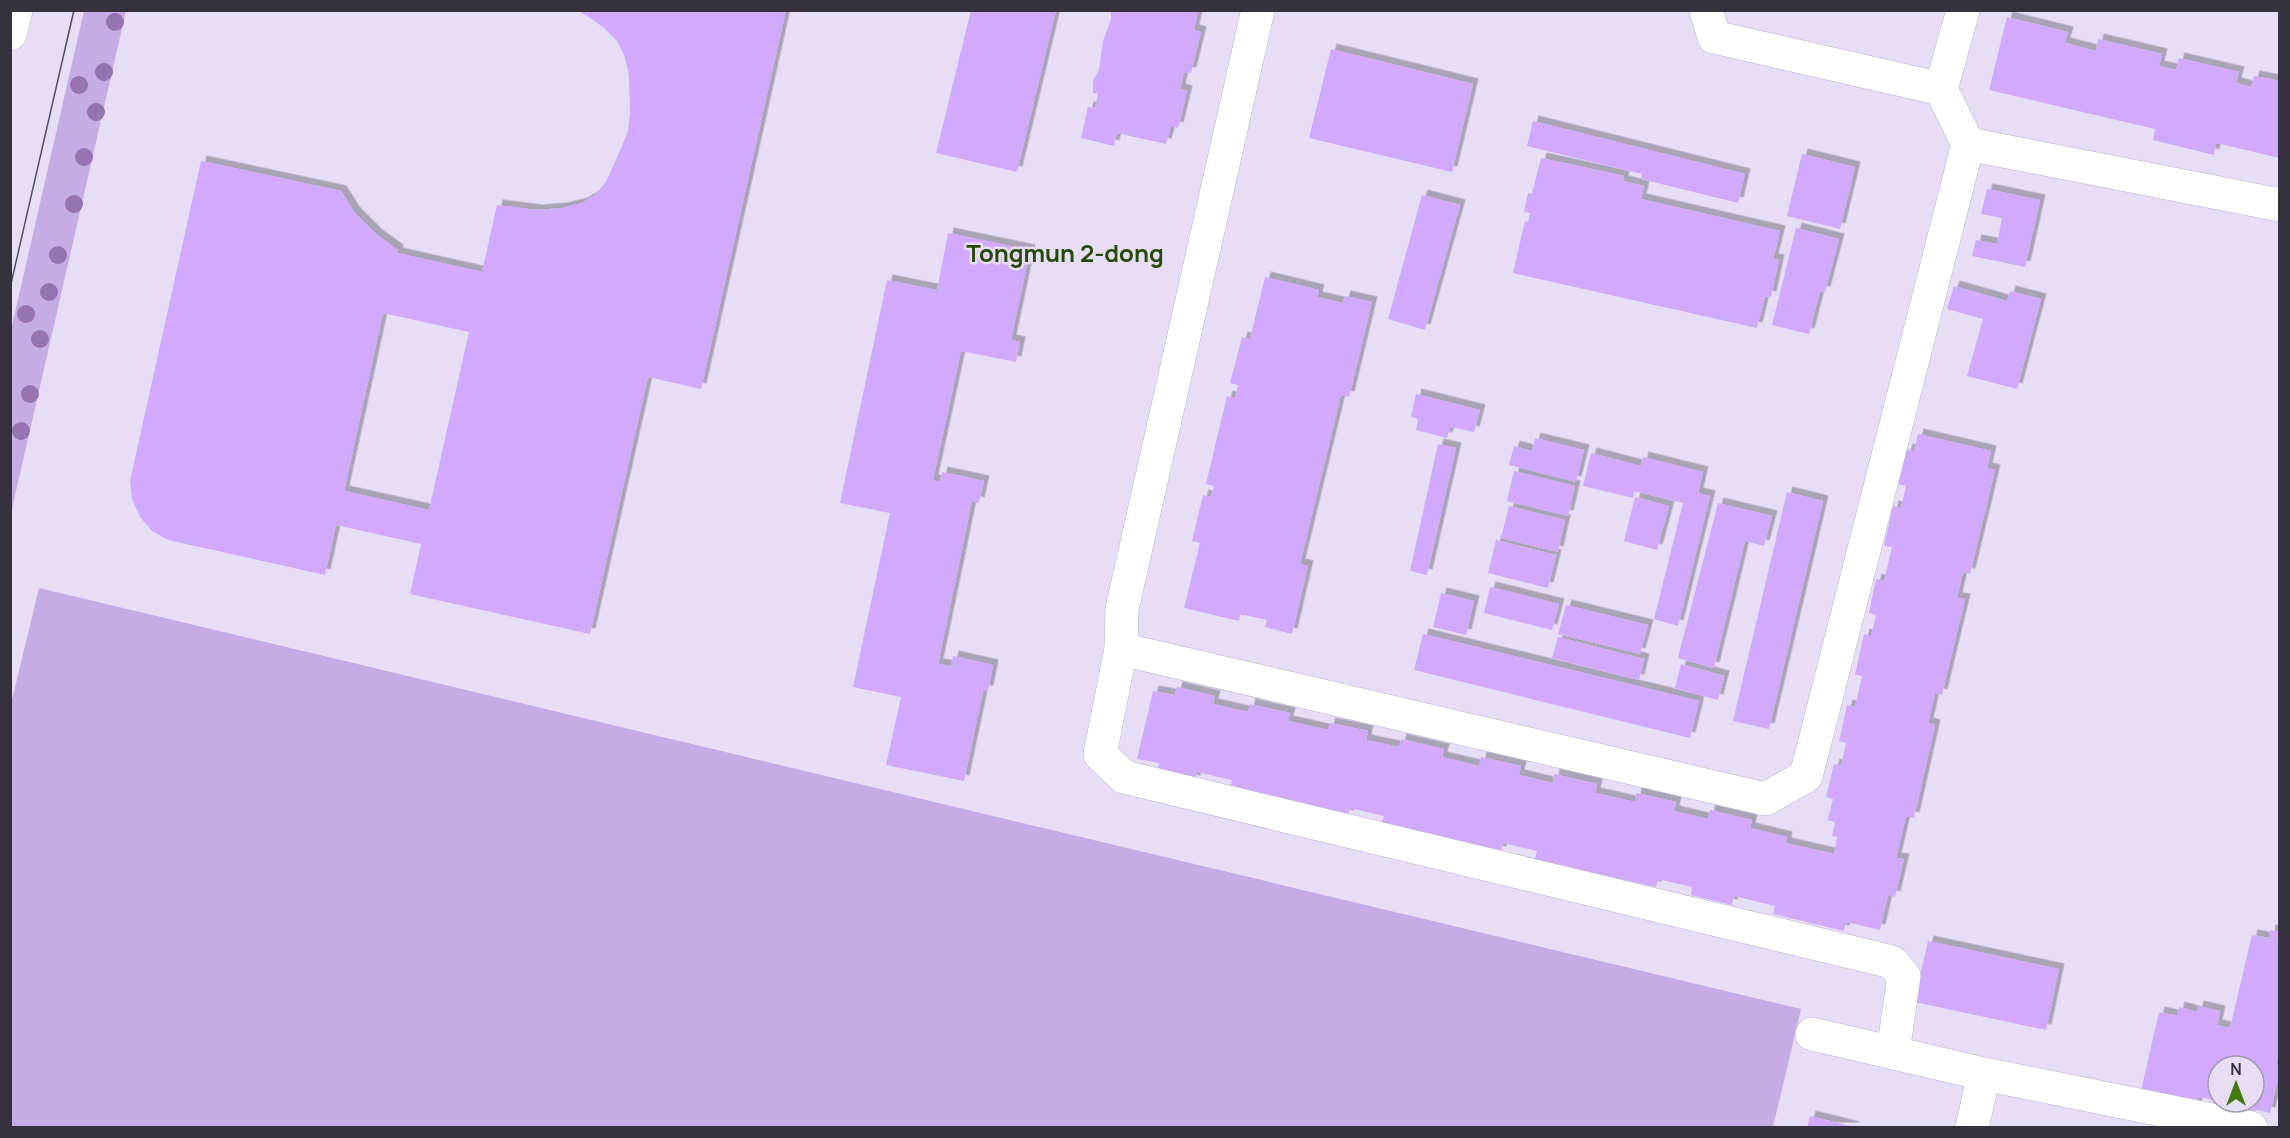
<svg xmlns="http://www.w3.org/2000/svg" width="2290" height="1138" font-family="Manrope,sans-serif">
  <defs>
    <filter id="shadow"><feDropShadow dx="5.5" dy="-5.5" stdDeviation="0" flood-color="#0004"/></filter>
  </defs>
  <rect width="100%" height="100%" fill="#e8ddf7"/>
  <g fill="#c6ace5">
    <polygon points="84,11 126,11 11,513 11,330"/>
    <polygon points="39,588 1801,1009 1773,1127 11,1127 10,708"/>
  </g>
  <g fill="#d1a9fd" fill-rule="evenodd" filter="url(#shadow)">
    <path d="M 578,10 L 786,10 L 701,389 L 648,377 L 590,634 L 410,594 L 421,544 L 336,525 L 325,575 L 168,540 L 152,531 L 140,517 L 132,499 L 130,481 L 201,161 L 341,191 L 354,212 L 377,235 L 398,250 L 397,253 L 482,272 L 497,205 L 537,210 L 562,208 L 582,203 L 595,195 L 606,182 L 622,146 L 628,131 L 630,114 L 629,76 L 625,57 L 617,41 L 603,27 ZM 383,313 L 469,332 L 429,510 L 344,491 Z"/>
    <polygon points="971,10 1056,10 1017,172 936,153"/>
    <polygon points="1111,10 1198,10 1194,30 1201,32 1191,73 1184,72 1180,89 1187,91 1178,128 1171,126 1166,144 1117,133 1114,146 1081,138 1088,107 1095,108 1098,94 1093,93 1093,80 1099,70 1103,41 1111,19"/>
    <polygon points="2007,17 2068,32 2065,43 2096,51 2098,39 2162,54 2159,66 2176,70 2179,58 2239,72 2236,83 2251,87 2254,76 2280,81 2280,158 2216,143 2214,155 2153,140 2155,129 1989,90"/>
    <polygon points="1331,49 1473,84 1452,172 1309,138"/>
    <polygon points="1533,121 1745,174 1738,203 1641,179 1642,174 1527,146"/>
    <polygon points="1802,154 1855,167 1840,229 1787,216"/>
    <polygon points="1541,158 1624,176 1623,181 1644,186 1641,199 1780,231 1773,259 1779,260 1771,297 1765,296 1757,328 1513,273 1525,221 1528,222 1530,213 1524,212 1528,193 1532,194"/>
    <polygon points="1987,189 2040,200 2025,267 1972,256 1976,240 1997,244 2002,218 1981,214"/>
    <polygon points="1422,195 1460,205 1425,330 1388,319"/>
    <polygon points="1796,228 1839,239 1825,292 1820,291 1809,334 1772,325"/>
    <polygon points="948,233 1030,250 1011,340 1020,342 1016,362 961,351 933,480 940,482 942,472 984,481 979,503 972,501 938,664 951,666 953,656 993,665 988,691 983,691 964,781 886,765 901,697 853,687 890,513 840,503 887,280 937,290"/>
    <polygon points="1265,277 1319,290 1317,297 1343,303 1345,296 1372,302 1349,397 1341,395 1300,564 1308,566 1292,634 1265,627 1267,620 1240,614 1239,621 1184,608 1200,543 1192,541 1203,495 1211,497 1214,486 1206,484 1227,396 1235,398 1238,385 1230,383 1242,337 1250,339"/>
    <polygon points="1954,286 2007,301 2010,291 2041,299 2017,389 1967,376 1983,319 1947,309"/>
    <polygon points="1416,394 1480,410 1474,432 1450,427 1447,438 1416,430 1418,419 1411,417"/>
    <polygon points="1918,434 1991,451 1987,468 1995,470 1970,574 1963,572 1957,598 1965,599 1942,695 1935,693 1928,723 1935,725 1914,818 1906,816 1896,858 1904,859 1895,897 1888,895 1880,930 1846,922 1844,931 1773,914 1775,906 1734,896 1732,905 1691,895 1692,887 1658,879 1656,887 1535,859 1537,851 1503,843 1501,852 1381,823 1384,816 1350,808 1348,816 1230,789 1232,780 1197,772 1195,781 1157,772 1159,763 1137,759 1153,691 1175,695 1177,687 1215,696 1213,704 1248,712 1250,704 1290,713 1288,721 1328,730 1330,723 1368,731 1366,740 1399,747 1401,739 1444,749 1442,757 1479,766 1481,757 1521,766 1519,775 1553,783 1554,774 1597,784 1595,793 1635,802 1636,793 1676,802 1674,811 1708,819 1710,810 1752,820 1750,828 1787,837 1786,843 1834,854 1837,837 1832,836 1835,822 1828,820 1833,799 1826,797 1834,764 1841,766 1846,743 1839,741 1847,705 1855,707 1862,676 1855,675 1864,634 1871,636 1876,615 1869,613 1876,579 1884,581 1892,547 1884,546 1893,506 1901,508 1906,486 1898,484 1907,449 1914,451"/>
    <polygon points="1535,438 1584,450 1576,482 1509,465 1514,446 1532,451"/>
    <polygon points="1438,444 1456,448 1427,575 1410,571"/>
    <polygon points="1591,453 1641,466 1643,457 1703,472 1698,493 1710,496 1678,626 1654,619 1683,503 1634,491 1633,498 1583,486"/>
    <polygon points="1514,471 1575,486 1568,516 1507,501"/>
    <polygon points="1787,492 1823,501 1769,729 1733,721"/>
    <polygon points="1635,497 1669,506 1657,550 1624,541"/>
    <polygon points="1718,503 1772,516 1764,546 1745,541 1714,668 1678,658"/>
    <polygon points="1509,506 1565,520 1558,552 1501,538"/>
    <polygon points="1496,540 1556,555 1548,588 1488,573"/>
    <polygon points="1490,587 1559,604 1552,630 1484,613"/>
    <polygon points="1441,593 1474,601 1466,635 1433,627"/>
    <polygon points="1566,605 1648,625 1640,654 1558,634"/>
    <polygon points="1423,634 1699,701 1690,738 1414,670"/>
    <polygon points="1558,637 1644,659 1639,680 1552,658"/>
    <polygon points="1681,664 1724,676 1718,700 1675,688"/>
    <path d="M 2270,930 L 2280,932 L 2280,1049 L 2276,1064 L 2280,1065 L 2280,1070 L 2270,1113 L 2253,1109 L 2251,1116 L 2212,1114 L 2215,1100 L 2199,1097 L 2195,1110 L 2141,1091 L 2159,1012 L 2177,1016 L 2179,1007 L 2197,1012 L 2198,1006 L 2220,1011 L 2217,1025 L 2230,1028 L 2252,935 L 2269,938 ZM 2218,1066 L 2254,1066 L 2254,1102 L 2218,1102 Z"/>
    <polygon points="1928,941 2059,969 2046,1030 1914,1002"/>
    <polygon points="1810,1116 1854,1127 1854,1128 1807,1128"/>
  </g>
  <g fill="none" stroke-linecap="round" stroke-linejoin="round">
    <defs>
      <g id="minor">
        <polyline points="1706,10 1714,37 1941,89 1963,10"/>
        <polyline points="1941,89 1968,144"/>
        <polyline points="1121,649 1122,609 1258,10"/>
        <polyline points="1812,1034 1984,1074 2251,1128"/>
        <polyline points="1893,1052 1904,976 1892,962 1124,777 1100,754 1121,649 1765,799 1806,776 1968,144 2280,205"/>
        <polyline points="1972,1128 1984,1074"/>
      </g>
      <polyline id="major" points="10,34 16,10"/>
    </defs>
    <use href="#minor" stroke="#beb2cc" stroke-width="34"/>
    <use href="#major" stroke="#beb2cc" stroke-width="34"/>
    <use href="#minor" stroke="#fff" stroke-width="33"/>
    <use href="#major" stroke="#fff" stroke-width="33"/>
    <polyline stroke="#56505e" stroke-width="1.5" points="10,288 74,10"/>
  </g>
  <g fill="#9673b3">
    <circle cx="115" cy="22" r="9"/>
    <circle cx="104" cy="72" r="9"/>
    <circle cx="79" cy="85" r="9"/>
    <circle cx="96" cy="112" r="9"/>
    <circle cx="84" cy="157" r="9"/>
    <circle cx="74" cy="204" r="9"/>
    <circle cx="58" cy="255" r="9"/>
    <circle cx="49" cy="292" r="9"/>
    <circle cx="26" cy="314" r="9"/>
    <circle cx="40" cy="339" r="9"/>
    <circle cx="30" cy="394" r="9"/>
    <circle cx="21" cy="431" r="9"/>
  </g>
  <g text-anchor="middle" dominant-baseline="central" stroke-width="5" stroke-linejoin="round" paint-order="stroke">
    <g font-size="24" font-weight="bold" fill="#264905" stroke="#e8ddf7">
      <text x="1065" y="252">Tongmun 2-dong</text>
    </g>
  </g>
  <rect width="2290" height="1138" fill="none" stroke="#36313c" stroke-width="24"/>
  <g transform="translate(2236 1084)"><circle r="28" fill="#e8ddf7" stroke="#a198ac" stroke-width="1.5"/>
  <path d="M0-4.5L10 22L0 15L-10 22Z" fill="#437a0d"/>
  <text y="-9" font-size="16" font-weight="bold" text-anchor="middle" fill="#36313c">N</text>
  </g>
</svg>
